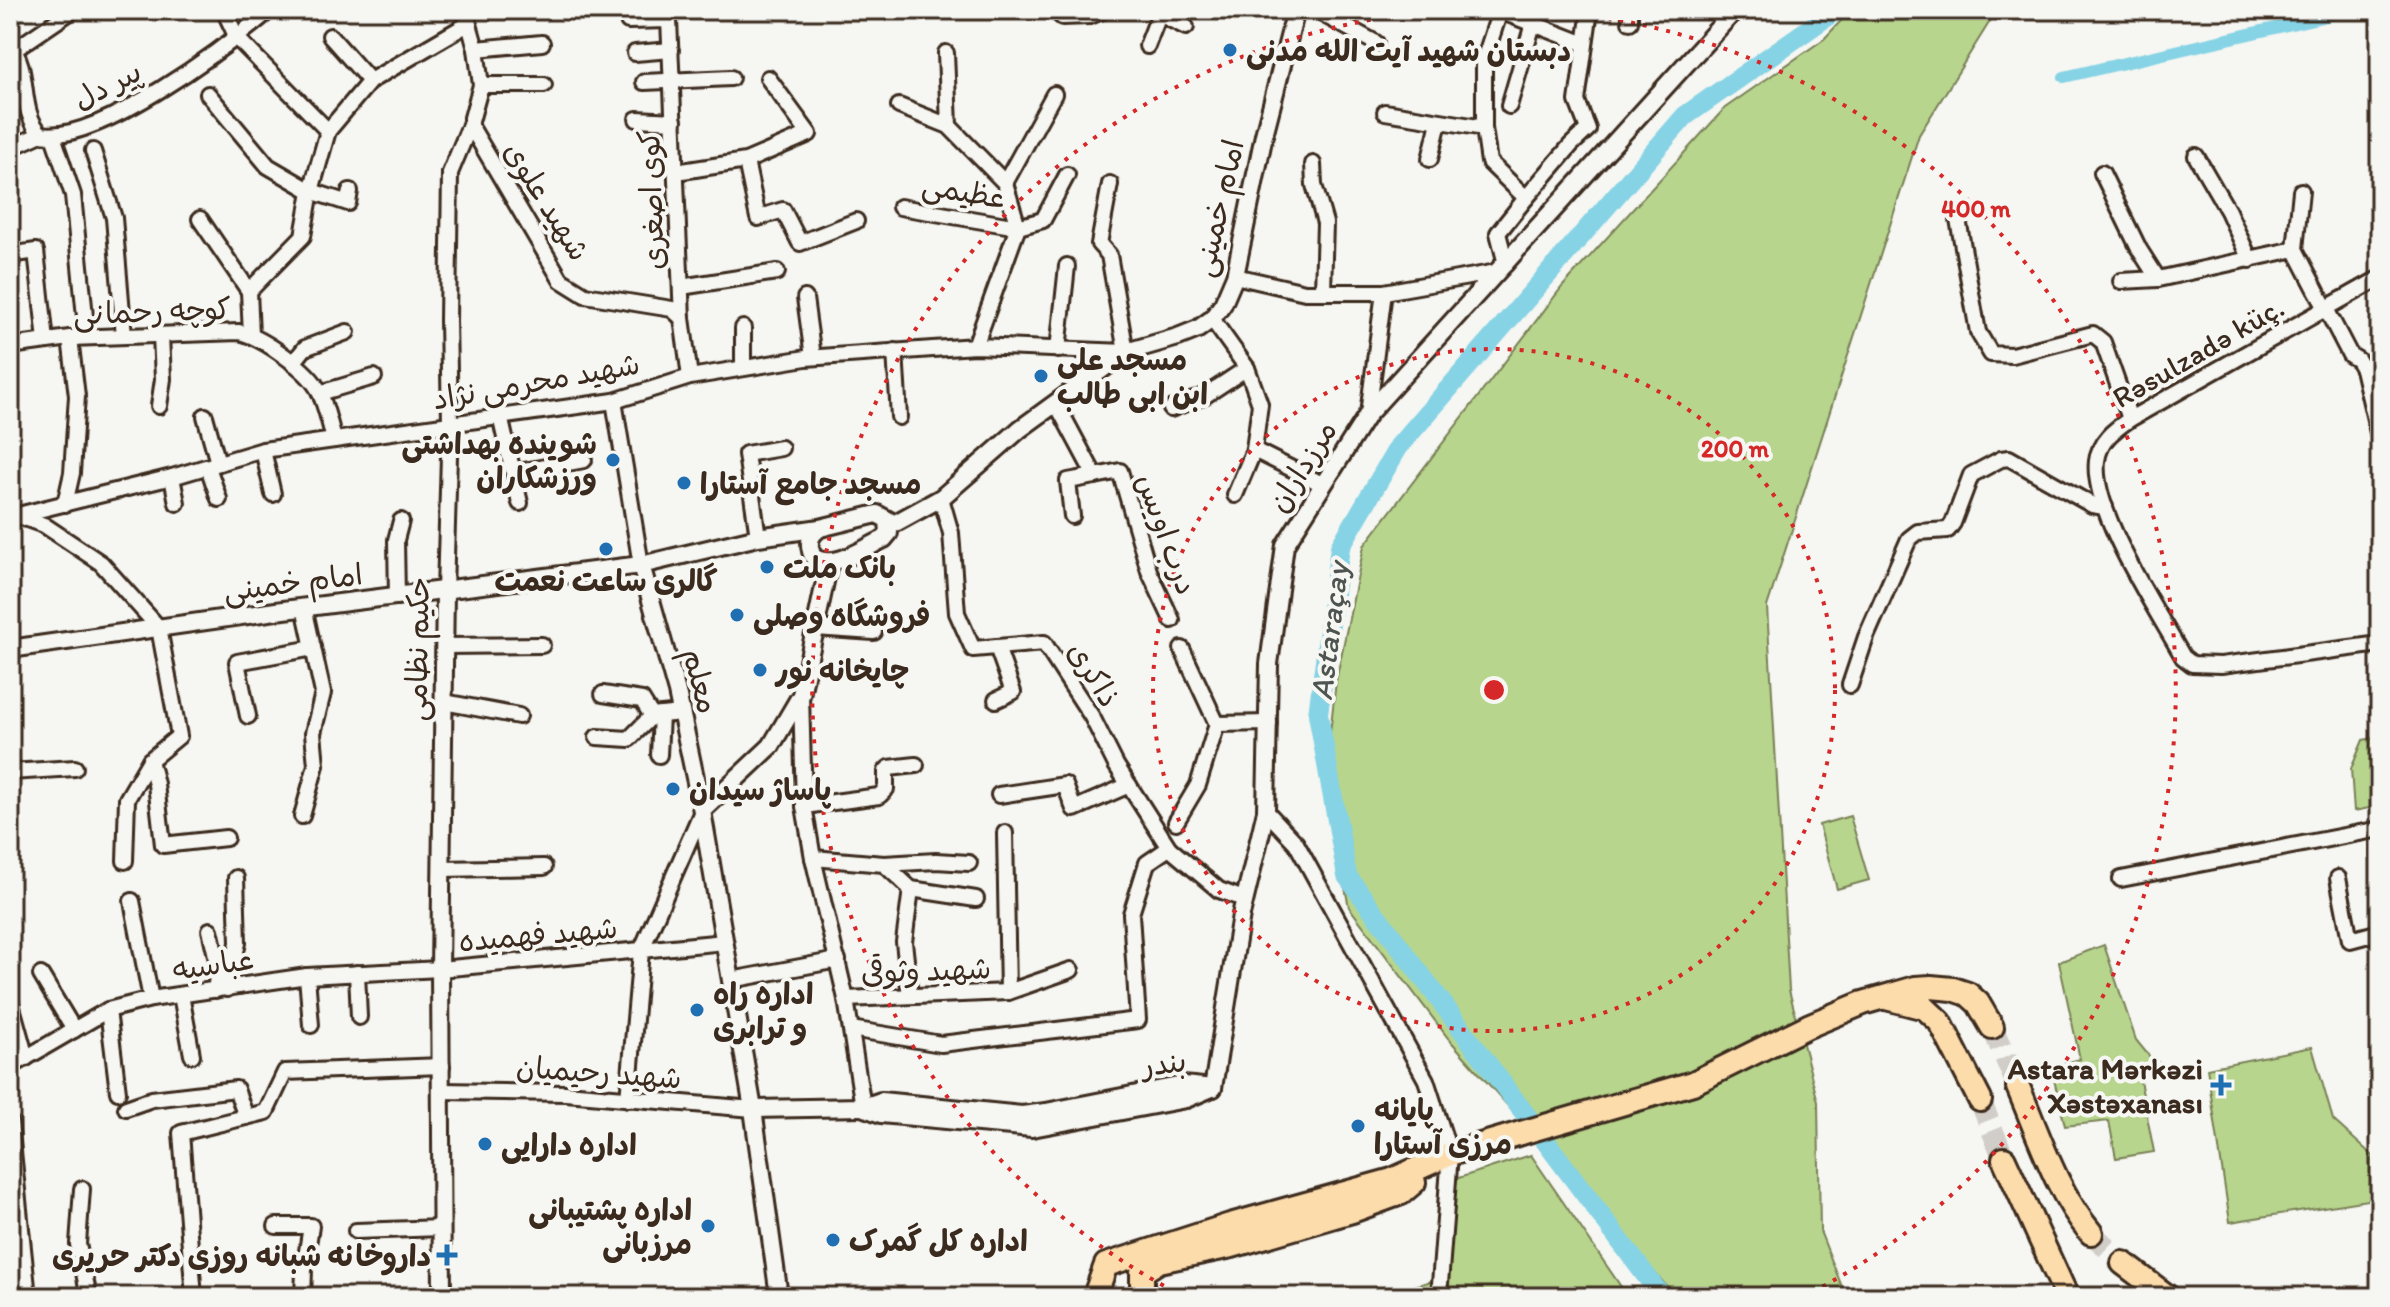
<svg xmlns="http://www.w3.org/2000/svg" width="2390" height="1307" font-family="Itim,'Playpen Sans Arabic',sans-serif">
  <rect width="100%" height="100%" fill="#f6f6f2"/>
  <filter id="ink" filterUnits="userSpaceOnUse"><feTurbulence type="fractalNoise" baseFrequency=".0125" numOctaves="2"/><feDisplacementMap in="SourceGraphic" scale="16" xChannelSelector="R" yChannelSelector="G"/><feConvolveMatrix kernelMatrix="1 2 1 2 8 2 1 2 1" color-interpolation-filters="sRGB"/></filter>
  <g filter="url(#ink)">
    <g fill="#b7d58d" stroke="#798056" stroke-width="2">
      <polygon points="1851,10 1997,10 1919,135 1767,607 1789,990 1818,1102 1820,1231 1846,1297 1676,1297 1448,1038 1349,907 1324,786 1336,681 1364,546 1562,287 1725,108 1824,39"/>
      <polygon points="2380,737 2380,806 2354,811 2351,769 2363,740"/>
      <polygon points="1850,816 1869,880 1837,889 1819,825"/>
      <polygon points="2104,945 2136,1040 2149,1056 2169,1070 2139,1075 2154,1152 2116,1158 2109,1121 2065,1126 2051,1067 2080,1059 2059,962"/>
      <polygon points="2312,1047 2333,1120 2373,1156 2380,1198 2230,1222 2207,1068"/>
      <polygon points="1531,1155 1628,1297 1373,1297 1432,1281 1452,1180"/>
    </g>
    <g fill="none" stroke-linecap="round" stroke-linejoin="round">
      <polyline stroke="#86d3e5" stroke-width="12" points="2064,77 2352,10"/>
      <polyline stroke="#86d3e5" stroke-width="20" points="1662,1297 1347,876 1318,714 1340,547 1399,446 1685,116 1836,10"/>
      <g stroke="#d1cdc8" stroke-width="22" stroke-dasharray="22 11" stroke-linecap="butt">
        <polyline points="1992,1027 2018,1087"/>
        <polyline points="1980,1100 2004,1159"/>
        <polyline points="2091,1233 2123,1263"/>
      </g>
      <defs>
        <g id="minor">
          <polyline points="224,10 237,38 328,131"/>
          <polyline points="1055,10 1062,17 1090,16 1104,10"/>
          <polyline points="1315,10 1376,43"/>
          <polyline points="1159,14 1186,27"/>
          <polyline points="628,21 669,20 682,318 690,377"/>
          <polyline points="1630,22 1630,10"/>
          <polyline points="330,36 370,81"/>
          <path d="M 10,45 C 32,70 17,109 41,134 C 98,144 226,47 270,10"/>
          <polyline points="1147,46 1161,10"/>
          <polyline points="476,49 542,43"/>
          <polyline points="14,50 73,10"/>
          <polyline points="635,53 671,50"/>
          <polyline points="946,53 949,126"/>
          <polyline points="644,82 731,78"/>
          <polyline points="481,85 544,85"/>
          <polyline points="208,94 268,166 311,191 348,203 350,191"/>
          <polyline points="899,106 949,126 1005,183 1018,227 975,346"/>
          <polyline points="1509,106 1537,10"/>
          <polyline points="1385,112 1484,128"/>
          <polyline points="637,119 674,121"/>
          <polyline points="470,125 561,280 585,295 672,309 682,318"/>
          <polyline points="53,136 73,195 87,337"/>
          <polyline points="10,148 41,134"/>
          <polyline points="93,151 114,218 124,336"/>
          <polyline points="2196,156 2228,211 2250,260"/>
          <polyline points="1430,159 1439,122"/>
          <polyline points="746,161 758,218 783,210 800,243 856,221"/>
          <polyline points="1313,164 1314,185 1325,223 1323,291"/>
          <polyline points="676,172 746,161 809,134 768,78"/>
          <polyline points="2102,173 2139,249 2158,279"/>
          <polyline points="1005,183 1054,94"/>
          <polyline points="2301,191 2295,249 2350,355 2358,360 2363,369 2379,437"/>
          <polyline points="1526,198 1571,145 1588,129 1577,101 1590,10"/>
          <polyline points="900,207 1018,227 1043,220 1067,175"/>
          <polyline points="200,219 249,291"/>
          <polyline points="1958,219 1978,332 1991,354 2012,355 2093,334 2103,342 2130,419"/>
          <polyline points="10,255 36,251 46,341"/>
          <polyline points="1506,264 1498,233 1526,198 1489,162 1484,128 1484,60 1500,11 1585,44"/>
          <polyline points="1235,276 1305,292 1384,292 1497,272"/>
          <path d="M 2380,278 L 2130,419 C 2114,430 2099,441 2097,461 C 2091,511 2158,612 2183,657 L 2192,664 L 2221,665 L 2380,644"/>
          <polyline points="2121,281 2158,279 2295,249"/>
          <polyline points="681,287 777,272"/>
          <polyline points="805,298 813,357"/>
          <polyline points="1212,319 1247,368 1260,404 1254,450 1322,484"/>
          <polyline points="743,328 743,368"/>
          <polyline points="251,335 249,291 303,236 311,191 328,131 370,81 468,24"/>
          <path d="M 10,346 L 70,338 L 239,332 C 262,337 309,370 319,391 C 326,406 330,424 334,440"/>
          <polyline points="1058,350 1067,266"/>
          <polyline points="895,351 899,417"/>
          <polyline points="293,363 305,348 347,332"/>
          <polyline points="320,393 374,377"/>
          <polyline points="614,401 641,565"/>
          <polyline points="1057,405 1095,476 1120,471 1149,571 1172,620"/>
          <polyline points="159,406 163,379 161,335"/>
          <polyline points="1171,409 1206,395 1247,368"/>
          <polyline points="1368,414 1384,292"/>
          <polyline points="205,416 218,463"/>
          <polyline points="500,416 520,503"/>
          <polyline points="263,450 273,494"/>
          <polyline points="208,467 219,499"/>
          <polyline points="513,473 584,460"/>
          <polyline points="172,477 177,503"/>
          <polyline points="1235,495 1254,450"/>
          <polyline points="941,498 951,533 957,613 973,649 1044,643 1092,717 1116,765 1169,848 1219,890 1244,899"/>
          <polyline points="65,504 72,473 77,396 70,338"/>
          <polyline points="16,515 44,525 101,563 159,628 179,736 150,760 127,799 125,861"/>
          <polyline points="1072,516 1068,481 1095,476"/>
          <polyline points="10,517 172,477 263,450 614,401 690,377 806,358 975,346 1126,352 1109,255 1099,244 1110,184"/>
          <polyline points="758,537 746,454 781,448"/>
          <polyline points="445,591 450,422 448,321 450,173 470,125 481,85 476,49 465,10"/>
          <polyline points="397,597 396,540 401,521"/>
          <polyline points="815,628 874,632"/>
          <polyline points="444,646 542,645"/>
          <polyline points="1182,649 1217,724 1269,723"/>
          <polyline points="1850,685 1866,637 1909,539 1918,532 1948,530 1953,523 1971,475 2001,459 2009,458 2092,505 2105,507"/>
          <polyline points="603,694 642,700 652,716 681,713"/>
          <polyline points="801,695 804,806 813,858 846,999 863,1107"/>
          <polyline points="996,700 1013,692 997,647"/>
          <polyline points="444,702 519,716"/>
          <polyline points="248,716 237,662 313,648"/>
          <polyline points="597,737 629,739 652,716"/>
          <polyline points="659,755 661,715"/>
          <polyline points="150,760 156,784 163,845 226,838"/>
          <polyline points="10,772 75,768"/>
          <polyline points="999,795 1065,785 1074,809 1129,785"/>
          <polyline points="804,806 879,796 886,789 886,771 889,768 916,765"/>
          <polyline points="1266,811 1296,843 1426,1080 1450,1154 1439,1297"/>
          <polyline points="302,816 316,765 313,733 323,693 304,607"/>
          <polyline points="1176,822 1198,785 1217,724"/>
          <polyline points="1005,833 1008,992"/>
          <polyline points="813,858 884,864 911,889 976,899"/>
          <polyline points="884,864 936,861 969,863"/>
          <polyline points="442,869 544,867"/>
          <polyline points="2338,878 2350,940 2380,932"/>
          <polyline points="2121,879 2380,829"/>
          <polyline points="132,901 151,999"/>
          <polyline points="210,930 217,960 216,990"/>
          <polyline points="357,973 359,1017"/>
          <polyline points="41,975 74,1030"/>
          <polyline points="307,976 311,1025"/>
          <polyline points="731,980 838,960"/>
          <polyline points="227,989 238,943 236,878"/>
          <polyline points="181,995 192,1055"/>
          <polyline points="910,996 904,942 911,889"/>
          <polyline points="846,999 1008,992 1071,970"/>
          <polyline points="10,1000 26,1058"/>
          <polyline points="108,1010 118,1092"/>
          <polyline points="851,1029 941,1044 1138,1020 1131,914 1147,863 1169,848"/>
          <polyline points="10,1067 108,1010 151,999 307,976 440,969 725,942"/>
          <polyline points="441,1091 566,1093 753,1109"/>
          <polyline points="628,1099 641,951 702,811"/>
          <polyline points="126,1108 152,1099 236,1089 246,1117"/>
          <polyline points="10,1122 28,1297"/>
          <polyline points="82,1189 78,1244 89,1297"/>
          <polyline points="276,1226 311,1226 304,1270 303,1297"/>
          <polyline points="356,1231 442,1228"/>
          <polyline points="194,1297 181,1133 266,1112 285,1072 442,1066"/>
        </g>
        <g id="tertiary">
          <path d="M 877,514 L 888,520 L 889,533 L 884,539 C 864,548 834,571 813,557 C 808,545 808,536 820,528 Z"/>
          <polyline points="890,526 941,498 1020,429 1126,352 1178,337 1198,329 1212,319 1223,304 1235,276 1264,135 1296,10"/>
          <polyline points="641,565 677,692 702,811 753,1109 779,1296 773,1297"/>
          <polyline points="10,649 276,611 641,565 758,537 820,528"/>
          <polyline points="702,811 771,746 801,695 829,563"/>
          <polyline points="1213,1088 1241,915 1266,811 1269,664 1285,545 1368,414 1735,10"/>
          <polyline points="863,1107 881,1114 1032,1128 1186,1099 1212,1088"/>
          <polyline points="753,1109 863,1107 881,1101 1022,1115 1046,1112 1183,1085 1213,1088"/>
          <polyline points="442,1297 440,969 445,591"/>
        </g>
        <g id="primary">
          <polyline points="1098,1297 1097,1290 1106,1265 1230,1225 1392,1180 1450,1154 1521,1133"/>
          <polyline points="1142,1297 1142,1272 1159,1261 1232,1246 1352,1211 1401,1193 1414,1182"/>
        </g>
        <g id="trunk">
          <polyline points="1886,998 1925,1008 1940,1022 1980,1100"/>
          <path d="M 2018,1087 C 2039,1136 2056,1191 2091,1233"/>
          <polyline points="1521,1133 1693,1083 1808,1026 1863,1003 1915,988 1931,987 1953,989 1968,994 1978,1003 1992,1027"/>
          <polyline points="2004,1159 2067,1297"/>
          <polyline points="2123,1263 2168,1297"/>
        </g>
      </defs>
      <use href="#minor" stroke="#3b2a1e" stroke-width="20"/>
      <use href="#tertiary" stroke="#3b2a1e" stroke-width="22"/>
      <use href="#primary" stroke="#3b2a1e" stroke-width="28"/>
      <use href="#trunk" stroke="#3b2a1e" stroke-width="28"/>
      <use href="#minor" stroke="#f6f6f2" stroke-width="14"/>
      <use href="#tertiary" stroke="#f6f6f2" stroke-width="16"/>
      <use href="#primary" stroke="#fddcac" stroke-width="22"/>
      <use href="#trunk" stroke="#fddcac" stroke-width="22"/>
    </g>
  </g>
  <g fill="none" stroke="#d62828" stroke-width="4" stroke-dasharray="4 8">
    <circle cx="1494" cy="690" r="341"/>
    <path d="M1185 1297A681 681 0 0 1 1452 10M1536 10A681 681 0 0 1 1803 1297"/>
  </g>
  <g fill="#1f6fb2" stroke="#f6f6f2" stroke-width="3">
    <circle cx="1230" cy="50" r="8"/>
    <circle cx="1041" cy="376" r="8"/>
    <circle cx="613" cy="460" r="8"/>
    <circle cx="684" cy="483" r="8"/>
    <circle cx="606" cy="549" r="8"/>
    <circle cx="767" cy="567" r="8"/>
    <circle cx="737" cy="615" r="8"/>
    <circle cx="760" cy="670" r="8"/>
    <circle cx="673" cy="789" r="8"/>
    <circle cx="697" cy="1010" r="8"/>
    <path d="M2217 1073h8v8h8v8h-8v8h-8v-8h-8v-8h8z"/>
    <circle cx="1358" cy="1126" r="8"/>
    <circle cx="485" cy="1144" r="8"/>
    <circle cx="708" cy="1226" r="8"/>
    <circle cx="833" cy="1240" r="8"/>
    <path d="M443 1243h8v8h8v8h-8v8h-8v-8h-8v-8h8z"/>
  </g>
  <g text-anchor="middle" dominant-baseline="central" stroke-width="8" stroke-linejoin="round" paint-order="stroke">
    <g font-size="30" font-weight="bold" fill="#3b2a1e" stroke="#f6f6f2" text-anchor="start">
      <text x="1246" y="50">دبستان شهید آیت الله مدنی</text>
      <text x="1057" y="359">مسجد علی<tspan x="1057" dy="34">ابن ابی طالب</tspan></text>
      <text x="597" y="443" text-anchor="end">شوینده بهداشتی<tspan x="597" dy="34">ورزشکاران</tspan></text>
      <text x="700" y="483">مسجد جامع آستارا</text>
      <text x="783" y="567">بانک ملت</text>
      <text x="606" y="580" text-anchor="middle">گالری ساعت نعمت</text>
      <text x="753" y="615">فروشگاه وصلی</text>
      <text x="776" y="670">چایخانه نور</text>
      <text x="689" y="789">پاساژ سیدان</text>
      <text x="713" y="993">اداره راه<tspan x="713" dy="34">و ترابری</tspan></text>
      <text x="2203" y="1068" text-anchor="end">Astara Mərkəzi<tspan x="2203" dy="34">Xəstəxanası</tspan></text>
      <text x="1374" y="1109">پایانه<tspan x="1374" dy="34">مرزی آستارا</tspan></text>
      <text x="501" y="1144">اداره دارایی</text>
      <text x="692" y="1209" text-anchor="end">اداره پشتیبانی<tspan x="692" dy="34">مرزبانی</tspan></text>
      <text x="849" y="1240">اداره کل گمرک</text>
      <text x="431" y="1255" text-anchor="end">داروخانه شبانه روزی دکتر حریری</text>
    </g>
    <g font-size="30" fill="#3b2a1e" stroke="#f6f6f2">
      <text transform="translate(107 85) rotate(-27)">پیر دل</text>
      <text transform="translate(964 191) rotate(10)">عظیمی</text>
      <text transform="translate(651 200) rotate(-92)">کوی اصغری</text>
      <text transform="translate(547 201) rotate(58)">شهید علوی</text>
      <text transform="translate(1218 208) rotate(-77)">امام خمینی</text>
      <text transform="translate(152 311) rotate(-2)">کوچه رحمانی</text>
      <text transform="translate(2198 352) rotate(-30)">Rəsulzadə küç.</text>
      <text transform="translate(536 381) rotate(-10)">شهید محرمی نژاد</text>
      <text transform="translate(1302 466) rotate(-58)">مرزداران</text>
      <text transform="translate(1167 534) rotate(70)">درب اویس</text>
      <text transform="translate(293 582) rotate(-7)">امام خمینی</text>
      <text transform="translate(417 649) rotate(-89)">حکیم نظامی</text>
      <text transform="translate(1094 674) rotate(58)">ذاکری</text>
      <text transform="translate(701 681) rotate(76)">معلم</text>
      <text transform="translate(538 934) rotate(-5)">شهید فهمیده</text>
      <text transform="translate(213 964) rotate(-8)">عباسیه</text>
      <text transform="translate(926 970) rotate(-2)">شهید وثوقی</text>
      <text transform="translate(1164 1063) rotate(-7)">بندر</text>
      <text transform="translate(599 1072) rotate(4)">شهید رحیمیان</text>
    </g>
    <g font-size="32" font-style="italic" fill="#4e5450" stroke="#f6f6f2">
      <text transform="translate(1329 631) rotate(-83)">Astaraçay</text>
    </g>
  </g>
  <circle cx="1494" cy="690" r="12" fill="#d62828" stroke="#f6f6f2" stroke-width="4"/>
  <g font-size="24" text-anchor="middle" font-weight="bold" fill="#d62828" stroke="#f6f6f2" stroke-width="8" stroke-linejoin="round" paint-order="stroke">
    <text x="1976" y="217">400 m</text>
    <text x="1735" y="457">200 m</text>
  </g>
  <rect width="2390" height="1307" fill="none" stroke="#f6f6f2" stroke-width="40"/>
  <rect x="20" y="20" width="2350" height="1267" fill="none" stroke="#3b2a1e" stroke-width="3" filter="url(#ink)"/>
</svg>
